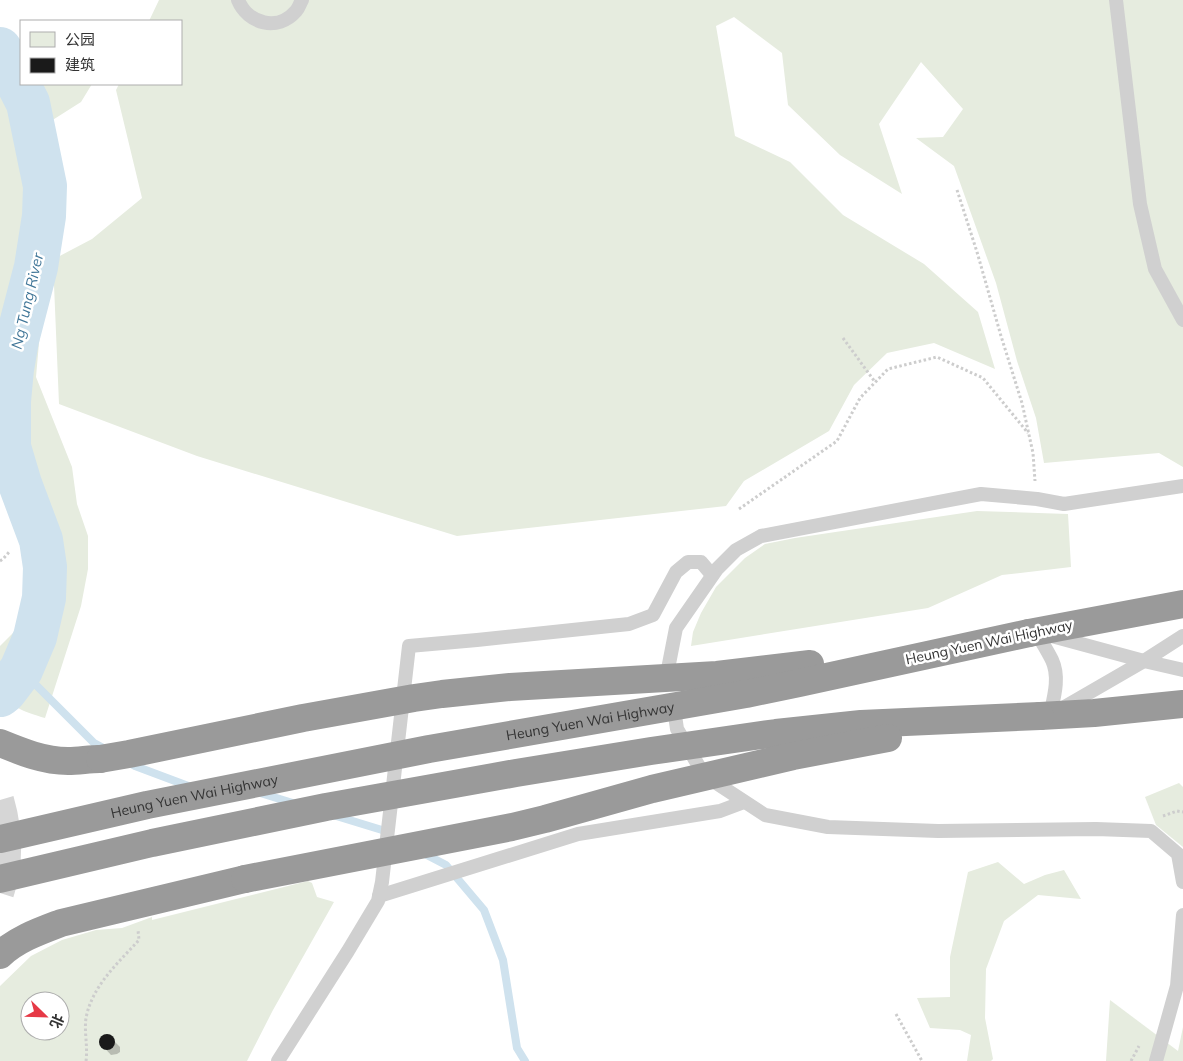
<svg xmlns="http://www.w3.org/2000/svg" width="1183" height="1061" font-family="Mulish,'Noto Sans SC',sans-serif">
  <rect width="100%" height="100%" fill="#fff"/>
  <g fill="#e6ecdf" fill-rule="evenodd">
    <path d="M 159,0 L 1183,0 L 1183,467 L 1159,453 L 1044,463 L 1036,418 L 1017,361 L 996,283 L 954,166 L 916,138 L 943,137 L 963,109 L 921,62 L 879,124 L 902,194 L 840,155 L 788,105 L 782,53 L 734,17 L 716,26 L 735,136 L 790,162 L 843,215 L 924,264 L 978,312 L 995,369 L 934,343 L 887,353 L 854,385 L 829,431 L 744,481 L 726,506 L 457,536 L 197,456 L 59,404 L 53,261 L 42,309 L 36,377 L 72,467 L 77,504 L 88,536 L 88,569 L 81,606 L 45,718 C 24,712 17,709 0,695 L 0,646 L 17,629 L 25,602 L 34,542 L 6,503 L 0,470 L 0,63 L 12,81 L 2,42 L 21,46 L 21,84 L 92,84 L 81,102 L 40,128 L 51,147 L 58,241 L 54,259 L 92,239 L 142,198 L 116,90 L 119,84 L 181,84 L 181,21 L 149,21 Z"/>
    <polygon points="977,511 1068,514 1071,567 1002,575 928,608 691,646 693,632 701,613 716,587 745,558 765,544 795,538"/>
    <polygon points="1179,783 1183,787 1183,847 1156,825 1145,797"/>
    <polygon points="998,862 1024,884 1045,875 1064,870 1081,899 1038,895 1004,921 986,969 985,1018 993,1059 991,1061 967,1061 971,1035 960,1030 930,1028 917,998 950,997 950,957 968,872"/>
    <path d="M 308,881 L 312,883 L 317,897 L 334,902 L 273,1010 L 247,1061 L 0,1061 L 0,986 L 31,956 L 62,940 L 96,930 L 122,928 L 152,917 L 152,920 ZM 30,1001 L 60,1001 L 60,1031 L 30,1031 Z"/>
    <polygon points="1110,1000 1178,1051 1183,1027 1183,1061 1106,1061"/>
  </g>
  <polygon fill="#0003" points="105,1036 109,1036 120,1047 120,1052 117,1054 111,1055 100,1043 101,1039"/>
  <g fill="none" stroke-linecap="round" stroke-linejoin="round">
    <g stroke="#cfe2ee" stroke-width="8">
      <polyline points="21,670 94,743 107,750"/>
      <polyline points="128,762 135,766 191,787"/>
      <polyline points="257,792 296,804"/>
      <polyline points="333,815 382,830 389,834"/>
      <polyline points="423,853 446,865 484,910 503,960 517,1048 525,1061"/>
    </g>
    <polyline stroke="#cfe2ee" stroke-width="44" points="0,49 28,103 45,186 44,216 36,267 17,340 12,369 9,401 9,447 20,484 41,540 45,567 44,598 35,637 21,670 5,691 0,695"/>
  </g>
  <circle fill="#1a1a1a" cx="107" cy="1042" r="8"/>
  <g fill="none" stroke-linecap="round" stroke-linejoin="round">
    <path stroke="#d6d6d6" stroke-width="28" stroke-dasharray="28 14" stroke-linecap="butt" d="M 0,800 C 9,831 10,862 0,893"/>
    <g stroke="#cdcdcd" stroke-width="3" stroke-dasharray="2.5 2.5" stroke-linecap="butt">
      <polyline points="957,190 977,252 1001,336 1022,403 1033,453 1035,481"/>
      <polyline points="843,338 875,382"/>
      <polyline points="739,509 837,441 860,398 888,369 937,357 983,378 1028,433"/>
      <polyline points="0,561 3,559 10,551"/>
      <polyline points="1163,816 1177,811 1183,812"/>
      <polyline points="896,1014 922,1061"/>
      <path d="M 86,1061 C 88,1047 84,1032 86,1018 C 92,986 118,963 139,940 L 138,930"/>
      <polyline points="1131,1061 1139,1046"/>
    </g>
    <g stroke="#d0d0d0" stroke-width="14">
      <path d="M 238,0 C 248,24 278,32 296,11 C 299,8 300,3 302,0"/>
      <polyline points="1116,0 1140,204 1155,269 1183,320"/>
      <path d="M 1036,631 C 1041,641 1047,650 1052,660 C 1060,677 1054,697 1050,715"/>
      <polyline points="1048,635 1144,661 1183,670"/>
      <polyline points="670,681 668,669 676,628 717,569 736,550 761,536 981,494 1037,499 1064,504 1183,486"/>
      <polyline points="673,702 677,729 704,775 765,815 828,827 938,831 1096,829 1151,831 1178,854 1183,882"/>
      <polyline points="1061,709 1144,661 1183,636"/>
      <polyline points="379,896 578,834 720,811 744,802"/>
      <polyline points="278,1061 348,951 378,901 382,882 409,646 477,640 629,624 653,615 676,572 688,562 701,562 712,575"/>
      <polyline points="1156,1061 1177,986 1183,915"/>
    </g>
    <g stroke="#9a9a9a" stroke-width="28">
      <polyline points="1029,633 1183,604"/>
      <polyline points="1040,716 1094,713 1183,704"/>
      <path d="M 0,743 C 22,752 44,761 68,761 C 79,761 89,759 100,759"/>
      <path d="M 0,955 C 17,939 40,931 61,923 L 245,879"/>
    </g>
    <g stroke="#9a9a9a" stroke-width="28">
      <polyline points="100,759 129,754 303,718 414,698 442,694 510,687 717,675 810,664"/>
      <path id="s1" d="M 0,839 L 147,805 L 429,749 L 746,694 L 799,683 L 1029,633"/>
      <polyline points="0,879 152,843 326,807 516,773 651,751 776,733 861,724 1040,716"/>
      <polyline points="245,879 512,827 545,819 652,789 793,756 888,738"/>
    </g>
  </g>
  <g text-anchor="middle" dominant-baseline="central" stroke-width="5" stroke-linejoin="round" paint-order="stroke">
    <g font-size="14" fill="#333" stroke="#fff">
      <text transform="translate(989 642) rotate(-12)">Heung Yuen Wai Highway</text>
      <text stroke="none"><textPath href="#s1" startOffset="602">Heung Yuen Wai Highway</textPath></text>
      <text stroke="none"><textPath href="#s1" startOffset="199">Heung Yuen Wai Highway</textPath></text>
    </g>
    <g font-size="15" font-style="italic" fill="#3f7597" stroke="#fff">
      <text transform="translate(27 301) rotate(-77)">Ng Tung River</text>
    </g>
  </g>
  <rect x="20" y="20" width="162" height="65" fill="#ffffff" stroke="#adadad"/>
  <rect x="30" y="32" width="25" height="15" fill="#e6ecdf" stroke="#adadad"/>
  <text x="65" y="45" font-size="15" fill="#333333">公园</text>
  <rect x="30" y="58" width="25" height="15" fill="#1a1a1a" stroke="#adadad"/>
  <text x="65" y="70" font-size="15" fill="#333333">建筑</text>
  <g transform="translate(45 1016) rotate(113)"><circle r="24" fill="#ffffff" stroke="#adadad"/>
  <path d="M0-4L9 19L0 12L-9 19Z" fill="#e63946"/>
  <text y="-8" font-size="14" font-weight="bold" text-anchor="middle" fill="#333333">北</text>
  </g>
</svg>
